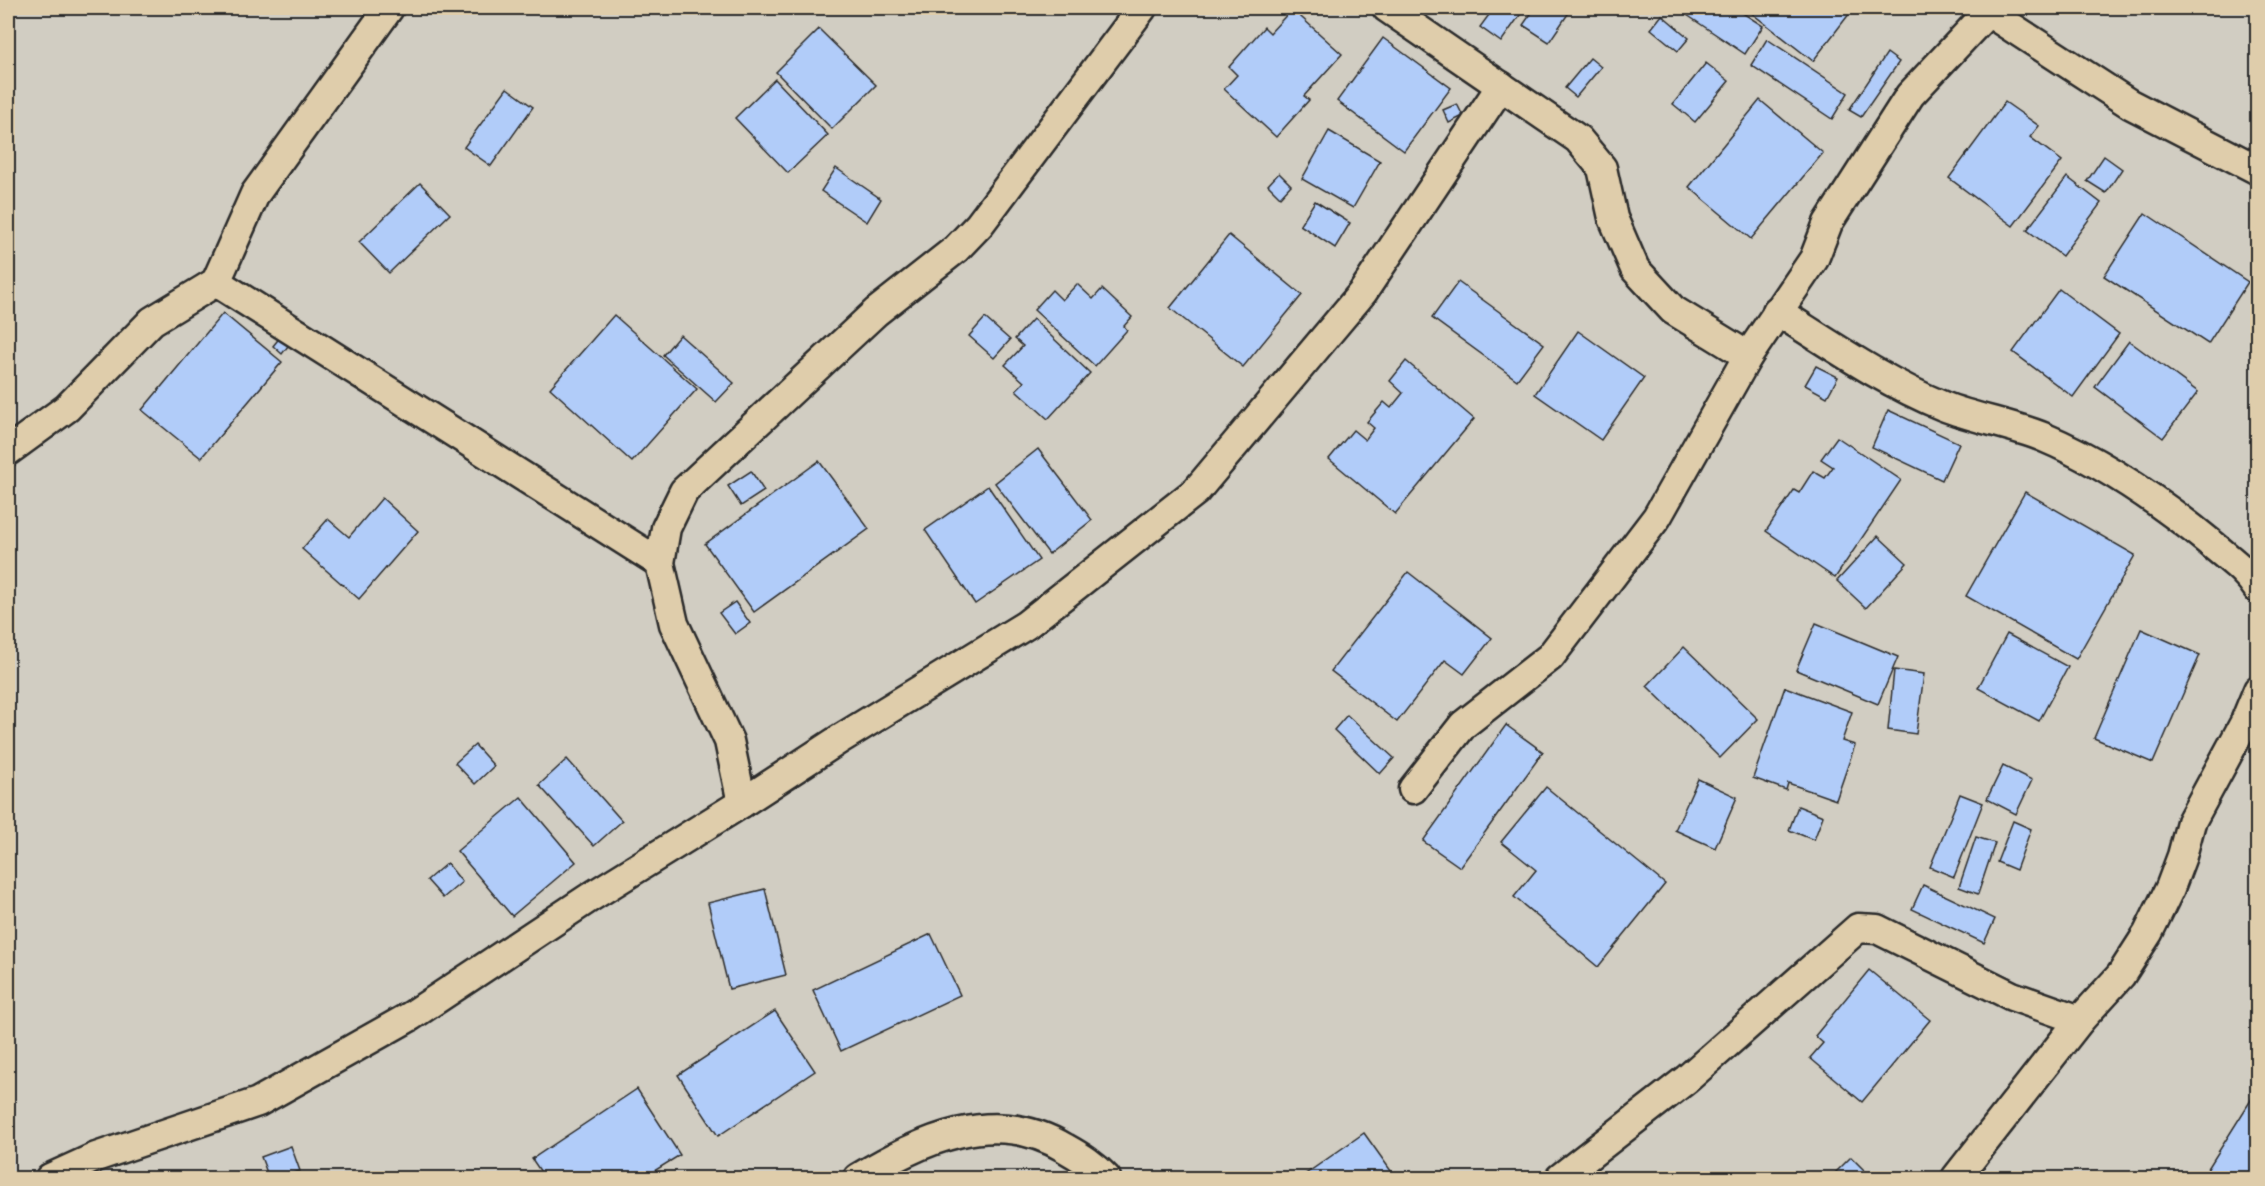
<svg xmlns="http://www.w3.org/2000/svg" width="2265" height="1186" font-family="Mali,sans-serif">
  <rect width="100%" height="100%" fill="#d1cdc2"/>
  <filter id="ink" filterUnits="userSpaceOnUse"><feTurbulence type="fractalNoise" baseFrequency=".0167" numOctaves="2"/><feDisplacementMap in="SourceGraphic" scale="12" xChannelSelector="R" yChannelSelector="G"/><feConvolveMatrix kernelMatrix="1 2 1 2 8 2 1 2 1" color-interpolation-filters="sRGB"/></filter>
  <g filter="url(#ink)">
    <g fill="#b1ccf9" stroke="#2b2b2b" stroke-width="1.5">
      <polygon points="1494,8 1525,8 1501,42 1480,27"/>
      <polygon points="1535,8 1572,8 1549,42 1523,25"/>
      <polygon points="1684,8 1735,8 1763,26 1745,54 1681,11"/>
      <polygon points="1745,8 1851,8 1853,9 1813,61"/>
      <polygon points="1292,9 1342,54 1304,96 1309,100 1276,137 1224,89 1237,75 1229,67 1264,27 1270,33"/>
      <polygon points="1662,15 1689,38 1678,51 1651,29"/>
      <polygon points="819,29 876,85 832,129 776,72"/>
      <polygon points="1383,38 1451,88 1404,151 1337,101"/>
      <polygon points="1767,39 1848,93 1832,119 1751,65"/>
      <polygon points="1887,53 1899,62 1861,117 1849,110"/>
      <polygon points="1590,58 1601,67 1576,97 1565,88"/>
      <polygon points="1706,63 1729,81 1695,122 1673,104"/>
      <polygon points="775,79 828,135 788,173 735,118"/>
      <polygon points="507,88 533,107 491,166 464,147"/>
      <polygon points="1760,100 1823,153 1751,239 1689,187"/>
      <polygon points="2005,102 2039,126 2030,137 2062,161 2013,226 1949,178"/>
      <polygon points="1457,104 1463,116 1449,123 1443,110"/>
      <polygon points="1329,131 1380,161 1353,208 1302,179"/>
      <polygon points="2104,156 2122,169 2106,193 2087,181"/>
      <polygon points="836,168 881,199 867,222 821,191"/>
      <polygon points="1279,173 1291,185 1280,197 1268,185"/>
      <polygon points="2067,177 2101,203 2062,256 2027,230"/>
      <polygon points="420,183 450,214 389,273 359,242"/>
      <polygon points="1315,201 1350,223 1335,248 1300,225"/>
      <polygon points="2145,213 2248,282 2208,344 2104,276"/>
      <polygon points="1229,235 1302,295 1243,367 1170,308"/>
      <polygon points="1458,282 1544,344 1517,380 1432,318"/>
      <polygon points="1077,284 1093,299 1102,289 1132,317 1124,326 1127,330 1095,366 1034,310 1052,290 1062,300"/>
      <polygon points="2059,289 2119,334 2073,397 2013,352"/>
      <polygon points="223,313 282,362 201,458 142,410"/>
      <polygon points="614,315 697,389 632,462 550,388"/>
      <polygon points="985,318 1010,340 994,358 969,336"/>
      <polygon points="1033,319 1090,373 1048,419 1016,390 1024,382 1005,365 1023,346 1015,339"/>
      <polygon points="285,331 294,338 282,354 273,346"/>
      <polygon points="1578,331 1644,378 1601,440 1535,394"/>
      <polygon points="680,335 734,383 716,402 663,355"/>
      <polygon points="2129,341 2198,392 2163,438 2095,387"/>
      <polygon points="1406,361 1474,419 1395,514 1329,459 1353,430 1365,440 1374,428 1367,422 1384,402 1391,408 1403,393 1390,381"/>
      <polygon points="1816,366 1838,377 1827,397 1805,385"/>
      <polygon points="1888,410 1959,443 1942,480 1872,447"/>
      <polygon points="1837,437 1901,480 1835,578 1766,531 1794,490 1799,493 1813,471 1825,478 1833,467 1821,459"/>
      <polygon points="1038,449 1092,520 1049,554 995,483"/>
      <polygon points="819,461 869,529 754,612 705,544"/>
      <polygon points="751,471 764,491 741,506 728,486"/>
      <polygon points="988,486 1039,560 975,604 925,530"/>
      <polygon points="2025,492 2135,555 2076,659 1966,596"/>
      <polygon points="382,498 418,531 359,599 302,549 328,519 349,537"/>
      <polygon points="1878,536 1907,563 1866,608 1837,581"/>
      <polygon points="1408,572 1492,638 1464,674 1445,660 1397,722 1331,671"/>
      <polygon points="735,602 750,623 735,634 719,613"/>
      <polygon points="1816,623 1898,657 1878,704 1796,670"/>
      <polygon points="2141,629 2200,655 2153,763 2094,738"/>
      <polygon points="2007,634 2068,667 2039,721 1978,688"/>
      <polygon points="1684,647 1758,719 1720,758 1647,686"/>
      <polygon points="1894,670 1924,674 1916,734 1888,730"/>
      <polygon points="1785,687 1852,712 1842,741 1855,745 1836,800 1788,783 1786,790 1753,778"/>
      <polygon points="1347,715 1394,758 1380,774 1334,730"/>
      <polygon points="1506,725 1543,752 1460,867 1423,841"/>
      <polygon points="475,745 494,766 475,784 455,763"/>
      <polygon points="567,759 622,821 594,846 539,785"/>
      <polygon points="2003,766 2032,780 2016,814 1987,799"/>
      <polygon points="1698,779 1737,797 1715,848 1675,830"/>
      <polygon points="1546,787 1665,884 1598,967 1514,897 1536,870 1501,842"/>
      <polygon points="1960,794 1983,803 1954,877 1930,867"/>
      <polygon points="521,797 576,862 512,916 457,851"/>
      <polygon points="1798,806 1823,816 1814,840 1789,830"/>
      <polygon points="2013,821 2031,829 2016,870 1997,862"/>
      <polygon points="1976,837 1995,843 1978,894 1959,887"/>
      <polygon points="447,863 462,882 443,898 427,880"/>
      <polygon points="1923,885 1995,919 1984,943 1912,909"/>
      <polygon points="765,889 786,975 729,989 708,903"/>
      <polygon points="931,934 960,995 841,1051 813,990"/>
      <polygon points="1869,970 1930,1020 1862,1102 1810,1058 1823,1043 1815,1036"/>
      <polygon points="775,1011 815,1071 718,1136 678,1075"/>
      <polygon points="637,1089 680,1155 643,1178 545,1178 532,1159"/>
      <polygon points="2256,1092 2258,1093 2258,1178 2202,1178"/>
      <polygon points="1364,1133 1396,1178 1300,1178"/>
      <polygon points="291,1146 300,1171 277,1178 269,1178 261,1157"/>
      <polygon points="1851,1157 1872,1178 1830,1178"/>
    </g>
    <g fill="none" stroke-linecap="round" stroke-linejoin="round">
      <defs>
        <g id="minor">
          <polyline points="1142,8 979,225 956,249 876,312 684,491 666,528 660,563 674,624 729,741 742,803 840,739 1026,625 1196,491 1363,292 1501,86"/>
          <polyline points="1387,8 1578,139 1602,168 1613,218 1635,269 1673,310 1748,356"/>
          <polyline points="1982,8 2130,104 2258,170"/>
          <polyline points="216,282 660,563"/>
          <path d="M 1777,311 C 1831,345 1884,382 1943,406 C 1976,419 2011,424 2043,437 C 2105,463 2162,503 2213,545 C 2229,559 2246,570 2258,589"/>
          <polyline points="8,451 67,408 152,321 216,282 255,194 389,8"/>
          <polyline points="1413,789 1463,725 1550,657 1657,517 1748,356 1814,259 1828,223 1910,95 1988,12"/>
          <polyline points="50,1178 96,1157 258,1102 411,1016 589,898 742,803"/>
          <path d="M 858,1178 C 922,1140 994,1105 1065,1148 C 1081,1157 1094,1165 1106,1178"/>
          <polyline points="1560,1178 1687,1079 1858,928 1877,929 2012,996 2080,1020"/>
          <polyline points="1956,1178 2080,1020 2121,975 2148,933 2170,888 2182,856 2191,822 2244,724 2258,690"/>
        </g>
      </defs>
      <use href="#minor" stroke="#2b2b2b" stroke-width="33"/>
      <use href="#minor" stroke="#dfcdab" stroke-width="28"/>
    </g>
  </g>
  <rect width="2265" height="1186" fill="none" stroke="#dfcdab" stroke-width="30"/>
  <rect x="15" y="15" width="2235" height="1156" fill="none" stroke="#2b2b2b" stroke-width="2" filter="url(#ink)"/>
</svg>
